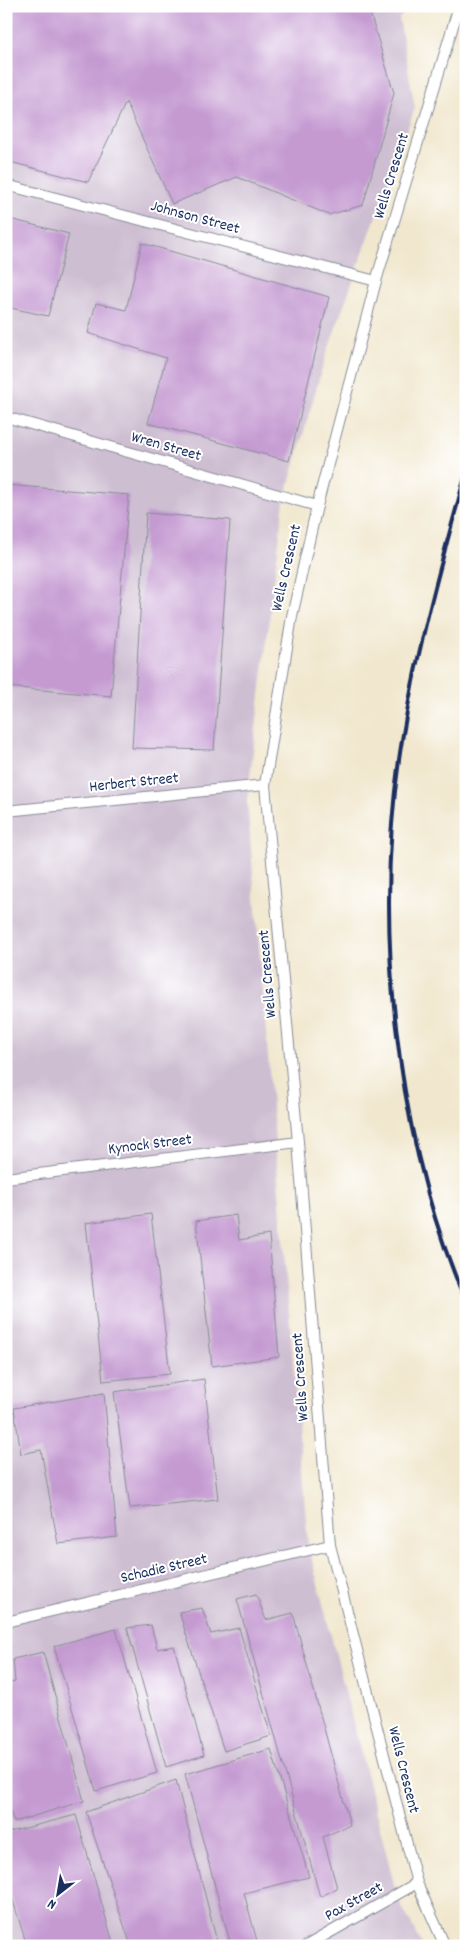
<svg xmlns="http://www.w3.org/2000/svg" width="472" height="1952" font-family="Dekko,sans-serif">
  <rect width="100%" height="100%" fill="#fff"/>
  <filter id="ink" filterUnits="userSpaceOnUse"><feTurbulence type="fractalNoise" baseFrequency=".02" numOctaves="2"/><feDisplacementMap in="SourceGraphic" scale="10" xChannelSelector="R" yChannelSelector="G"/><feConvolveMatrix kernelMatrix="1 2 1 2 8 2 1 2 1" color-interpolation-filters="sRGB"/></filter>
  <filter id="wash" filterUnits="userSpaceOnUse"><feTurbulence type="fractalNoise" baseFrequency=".0096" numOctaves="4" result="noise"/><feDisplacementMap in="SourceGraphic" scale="20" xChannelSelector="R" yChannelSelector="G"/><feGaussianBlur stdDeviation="1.12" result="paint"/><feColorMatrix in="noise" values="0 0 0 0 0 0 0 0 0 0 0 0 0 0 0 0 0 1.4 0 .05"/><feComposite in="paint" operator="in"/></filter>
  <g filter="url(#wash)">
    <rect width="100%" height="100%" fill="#f1e7ce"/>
    <polygon fill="#cebed2" points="6,6 413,6 399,18 415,108 325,358 284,501 247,800 308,1545 398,1899 423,1946 6,1946"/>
    <g id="blocks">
      <g fill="#c49ad1">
        <polygon points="6,6 368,6 394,93 363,205 329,215 237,177 172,204 126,102 88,182 6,161"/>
        <polygon points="6,218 69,234 48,316 6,307"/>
        <polygon points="142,243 329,297 289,461 148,423 166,358 88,333 96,303 126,310"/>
        <polygon points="6,485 129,495 111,696 6,687"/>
        <polygon points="146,513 230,520 214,750 132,748"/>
        <polygon points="151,1214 170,1374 103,1381 86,1223"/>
        <polygon points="236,1215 239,1240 269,1235 279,1357 212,1366 196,1221"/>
        <polygon points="204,1379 218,1499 130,1508 114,1392"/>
        <polygon points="104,1393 117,1537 58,1544 41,1450 21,1454 14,1408"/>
        <polygon points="256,1594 266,1620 293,1613 350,1825 323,1837 337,1888 320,1897 237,1599"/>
        <polygon points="202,1608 211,1634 239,1628 271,1736 224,1751 179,1612"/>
        <polygon points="151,1625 157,1649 174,1646 204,1755 166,1767 127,1628"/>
        <polygon points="116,1629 157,1773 96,1791 54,1646"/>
        <polygon points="43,1652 84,1801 14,1822 6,1800 6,1684 15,1682 13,1659"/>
        <polygon points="271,1749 309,1877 244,1893 257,1941 246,1946 231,1946 185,1774"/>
        <polygon points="176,1780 218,1946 131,1946 86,1812"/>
        <polygon points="76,1815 114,1946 27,1946 6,1878 6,1833"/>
      </g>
    </g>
  </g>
  <g filter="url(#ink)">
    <use href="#blocks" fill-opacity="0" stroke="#868b96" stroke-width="1"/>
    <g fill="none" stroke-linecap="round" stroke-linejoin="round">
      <defs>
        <g id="service">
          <polyline points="6,185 376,281"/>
          <polyline points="6,417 317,506"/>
          <polyline points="6,811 265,785"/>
          <polyline points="6,1178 298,1142"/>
          <polyline points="6,1622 330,1545"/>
          <polyline points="306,1946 417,1883"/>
          <polyline points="445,1946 417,1883 330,1545 298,1142 265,785 292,616 317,506 376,281 459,6"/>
        </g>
      </defs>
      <use href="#service" stroke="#868b96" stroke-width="12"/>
      <use href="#service" stroke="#fff" stroke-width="10"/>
      <path stroke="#1b2f5e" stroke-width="4" d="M 466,473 C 442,559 418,646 403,734 C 372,916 393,1132 466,1302"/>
    </g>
  </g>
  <g text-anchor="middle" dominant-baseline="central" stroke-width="4" stroke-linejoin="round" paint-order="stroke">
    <g font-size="16" fill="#1b2f5e" stroke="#fff">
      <text transform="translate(392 176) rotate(-73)">Wells Crescent</text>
      <text transform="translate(195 218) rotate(15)">Johnson Street</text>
      <text transform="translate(166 447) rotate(16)">Wren Street</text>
      <text transform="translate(287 568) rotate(-77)">Wells Crescent</text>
      <text transform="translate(134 783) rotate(-6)">Herbert Street</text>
      <text transform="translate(268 974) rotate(-95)">Wells Crescent</text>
      <text transform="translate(150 1145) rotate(-7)">Kynock Street</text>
      <text transform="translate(301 1377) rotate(-94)">Wells Crescent</text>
      <text transform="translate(164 1569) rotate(-13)">Schadie Street</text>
      <text transform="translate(403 1770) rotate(76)">Wells Crescent</text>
      <text transform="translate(354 1902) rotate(-29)">Pax Street</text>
    </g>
  </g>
  <rect width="472" height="1952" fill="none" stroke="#fff" stroke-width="25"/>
  <g transform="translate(58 1894) rotate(211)" stroke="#ffffff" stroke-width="4" paint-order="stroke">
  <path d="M0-4L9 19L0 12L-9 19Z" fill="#1b2f5e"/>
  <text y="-8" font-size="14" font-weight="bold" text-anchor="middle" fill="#1b2f5e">N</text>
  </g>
</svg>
